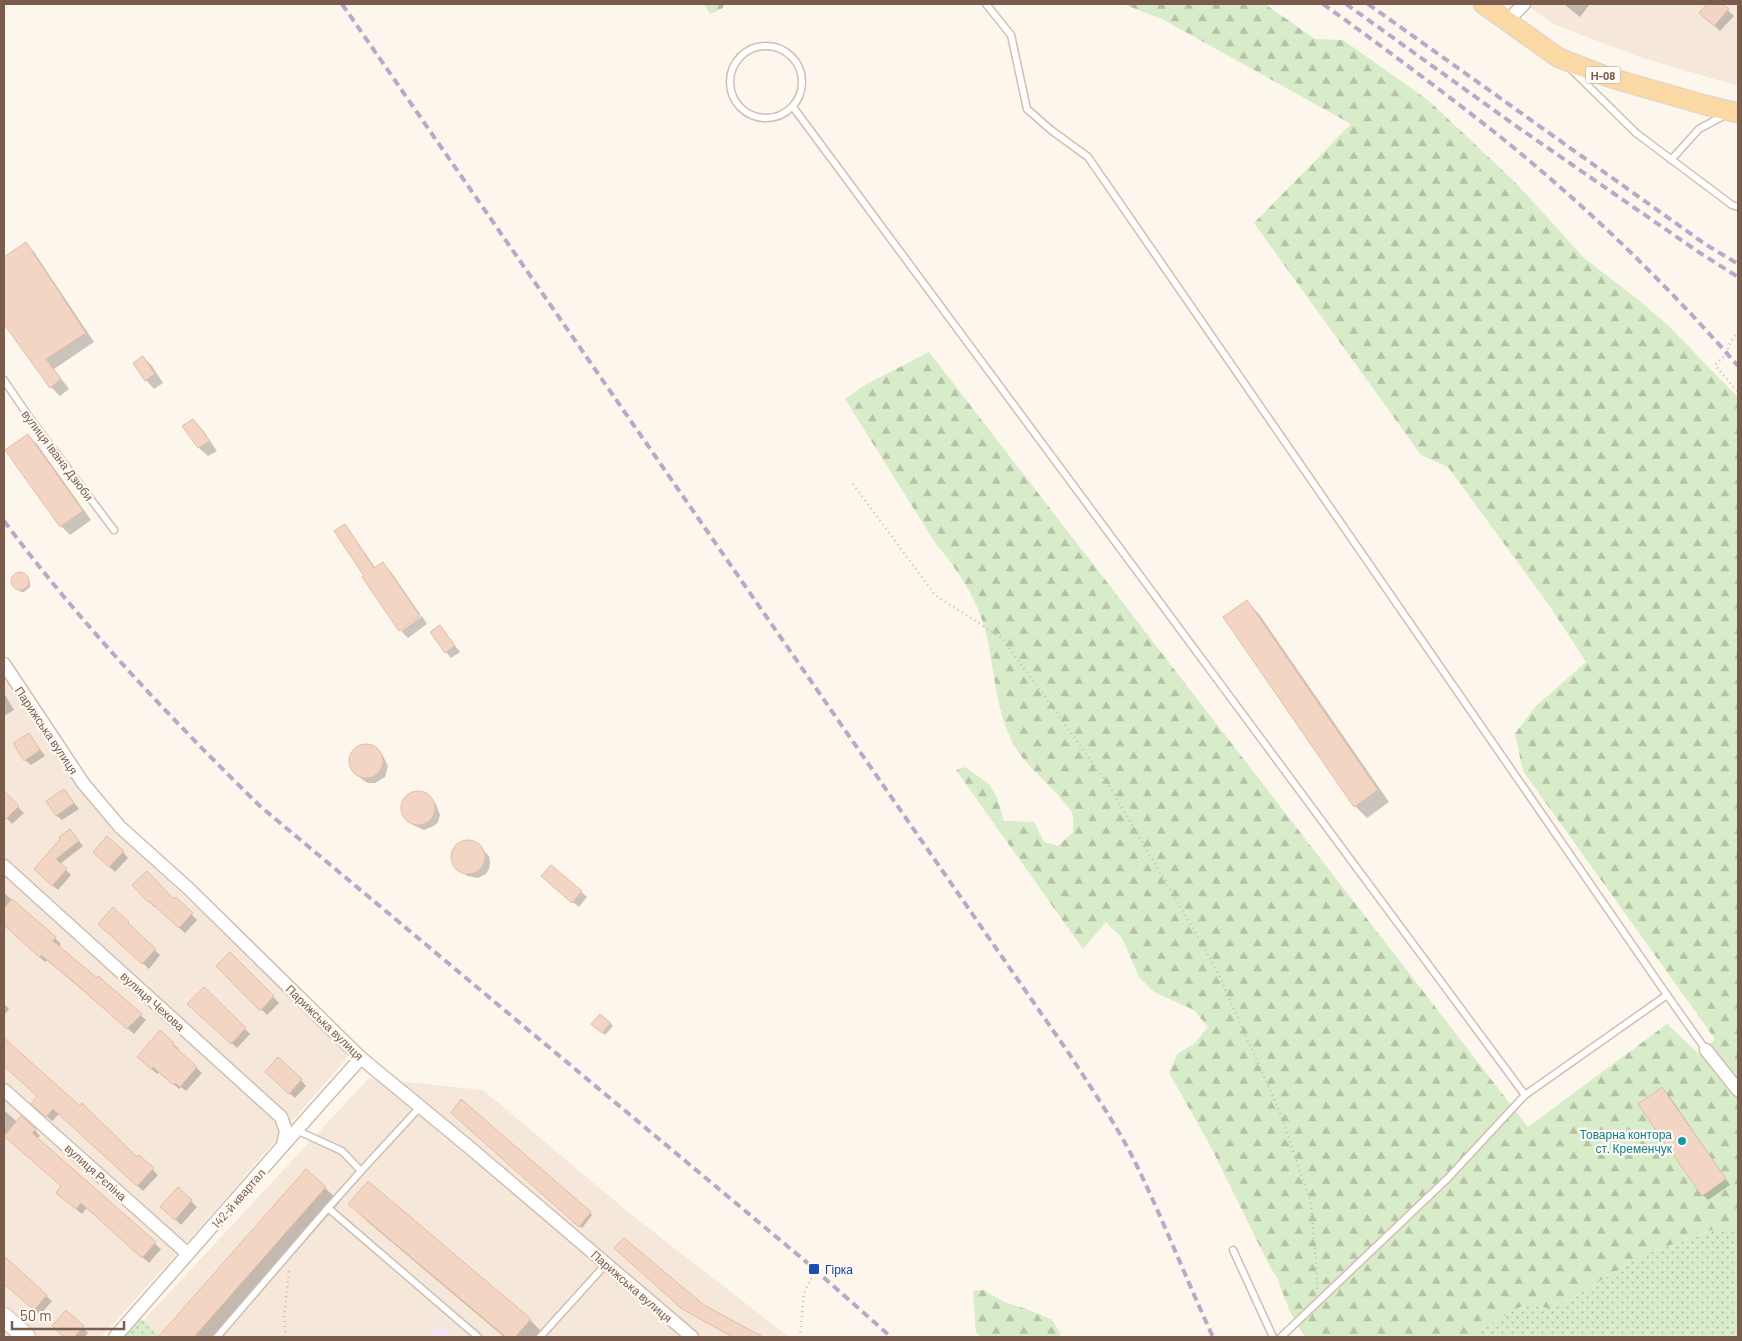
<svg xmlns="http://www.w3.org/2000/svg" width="1742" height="1341" font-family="Barlow,sans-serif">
  <defs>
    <pattern id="grass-dots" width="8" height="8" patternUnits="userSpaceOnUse" patternTransform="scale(1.25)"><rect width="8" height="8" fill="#d8ecc9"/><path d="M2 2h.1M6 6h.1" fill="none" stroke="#b4c2a5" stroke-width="1.8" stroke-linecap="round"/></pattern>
    <pattern id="forest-firs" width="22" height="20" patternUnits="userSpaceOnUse" patternTransform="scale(1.25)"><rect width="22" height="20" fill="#d8ecc9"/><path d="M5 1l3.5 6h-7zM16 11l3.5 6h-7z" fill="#b4c2a5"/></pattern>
  </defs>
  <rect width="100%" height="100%" fill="#fdf6ec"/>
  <g fill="#f5e8da">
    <polygon points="1525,4 1738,4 1738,86 1640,57 1553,24"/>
    <polygon points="4,672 71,776 98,813 125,841 232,940 346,1051 346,1059 197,1231 101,1337 4,1337"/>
    <polygon points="369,1078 483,1090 633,1216 789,1337 128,1337"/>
  </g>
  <polygon fill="#f3e8fa" points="438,1324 453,1337 426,1337"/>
  <g fill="url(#grass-dots)">
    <polygon points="1721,1227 1738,1231 1738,1337 1469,1337 1528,1302 1549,1309 1569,1300 1641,1256"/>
    <polygon points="138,1316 162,1337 118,1337"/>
  </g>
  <g fill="url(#forest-firs)">
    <polygon points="704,4 724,4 723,8 710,14"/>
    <path d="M 1123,4 L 1265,4 L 1315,39 L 1343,40 L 1429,101 L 1516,183 L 1584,258 L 1636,298 L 1669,326 L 1714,373 L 1738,397 L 1738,1231 L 1720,1227 L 1641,1256 L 1569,1300 L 1549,1309 L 1528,1302 L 1469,1337 L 1305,1337 L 1290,1312 L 1278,1280 L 1267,1261 L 1211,1147 L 1169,1073 L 1177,1054 L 1194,1044 L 1208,1027 L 1194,1010 L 1154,992 L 1139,977 L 1122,938 L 1106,922 L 1083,949 L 956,770 L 965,767 L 989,784 L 997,798 L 1004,821 L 1034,822 L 1044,842 L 1058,846 L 1073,832 C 1073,827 1074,819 1072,813 C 1071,809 1066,805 1063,801 C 1046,779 1021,764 1010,737 C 996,706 994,670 987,637 C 979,602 959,571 936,544 L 845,399 L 865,385 L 929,352 L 1528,1127 L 1667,1024 L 1700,1055 L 1715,1039 L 1523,771 L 1515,734 L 1534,708 L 1586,662 L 1551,608 L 1448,467 L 1421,455 L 1254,223 L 1351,124 L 1162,19 Z"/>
    <polygon points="984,1290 1004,1302 1029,1310 1052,1320 1061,1334 1057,1337 982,1337 976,1333 973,1291"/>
  </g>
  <g fill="#0003">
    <polygon points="1564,4 1590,4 1580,17"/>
    <polygon points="1709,4 1721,4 1734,16 1720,31 1701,13"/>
    <polygon points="26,244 34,252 94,342 54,369 69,389 60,396 51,387 4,322 6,318 4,314 4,293 9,289 4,281 4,258"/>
    <polygon points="143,357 152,366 163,383 154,389 146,380"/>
    <polygon points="193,420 202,429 217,451 208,456 199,448 184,427"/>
    <polygon points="28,436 37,444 91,520 70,535 61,526"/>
    <polygon points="344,526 352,534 376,569 383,564 391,572 420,614 399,629 366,576"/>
    <polygon points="23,574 30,582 30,587 24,592 21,592 13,584 13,577 16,575"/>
    <polygon points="1247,602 1259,614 1389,802 1367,818 1355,806"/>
    <polygon points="422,616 427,624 408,638 401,631"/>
    <polygon points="440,626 460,652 451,658 446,652"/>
    <polygon points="4,693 14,710 4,716"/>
    <polygon points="29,734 45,756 31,765 25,760"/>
    <polygon points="365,746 377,750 383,756 388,766 385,777 375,783 368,783 363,780 356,774 351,763 352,755 355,751"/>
    <polygon points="64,790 79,809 62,820 56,815"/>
    <polygon points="417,792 426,794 436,804 440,815 438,822 434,826 424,830 413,825 404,813 403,808 407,797"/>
    <polygon points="7,796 24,813 12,824 4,815 4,800"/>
    <polygon points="74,835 83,846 60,864 71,875 58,890 40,874"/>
    <polygon points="466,842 477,844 489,856 490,862 489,869 486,874 478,878 467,876 453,861 455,849 460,844"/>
    <polygon points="123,852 128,858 115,872 100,858"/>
    <polygon points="551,866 587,897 579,907 548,882"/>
    <polygon points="134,885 174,901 176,899 197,920 185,933 156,906 154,907"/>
    <polygon points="4,893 55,938 61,944 58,947 146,1020 134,1034 47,960 45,962 4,924"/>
    <polygon points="128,923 134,928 133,930 160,955 149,969 105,929"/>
    <polygon points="230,954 279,1003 267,1015 218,966"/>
    <polygon points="204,989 250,1034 237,1048 195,1010"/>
    <polygon points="4,1004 9,1009 4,1015"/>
    <polygon points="601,1015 613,1026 605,1035 593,1024"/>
    <polygon points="4,1040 137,1159 139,1156 158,1175 143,1191 59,1114 52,1121 39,1109 39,1096 4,1064"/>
    <polygon points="173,1044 179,1049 178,1051 202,1073 186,1091 181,1087 179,1089 160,1072 157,1074 144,1062"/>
    <polygon points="272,1078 301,1080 306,1086 295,1098"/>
    <polygon points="1662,1089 1668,1094 1730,1185 1708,1200 1703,1195"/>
    <polygon points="4,1110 17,1122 35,1130 40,1136 37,1139 161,1249 149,1263 87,1208 82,1214 63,1198 63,1186 4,1133"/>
    <polygon points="452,1113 590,1213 592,1215 582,1228"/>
    <polygon points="325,1188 340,1202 220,1337 168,1337 164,1333"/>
    <polygon points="178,1189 197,1207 181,1225 168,1212"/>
    <polygon points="350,1204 530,1320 547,1337 504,1337 368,1222"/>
    <polygon points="4,1258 52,1301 40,1315 4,1283"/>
    <polygon points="66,1312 88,1333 84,1337 66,1337 54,1326"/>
  </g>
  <g fill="#f3d5c3" stroke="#e6bba3">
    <polygon points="1707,4 1723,4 1729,9 1714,26 1699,13"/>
    <polygon points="26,242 86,333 46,359 61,379 50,388 4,324 4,257"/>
    <polygon points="143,356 155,374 145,381 133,363"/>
    <polygon points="193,419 210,441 198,448 182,426"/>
    <polygon points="28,434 83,511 60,527 5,450"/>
    <polygon points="345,524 374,568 383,562 420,616 399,631 362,577 364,576 334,531"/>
    <circle cx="20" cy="581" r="9"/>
    <polygon points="1247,600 1378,790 1354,807 1223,617"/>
    <polygon points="440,625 455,646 445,653 430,632"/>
    <polygon points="29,733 40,750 24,761 13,743"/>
    <circle cx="366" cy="761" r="17"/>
    <polygon points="64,789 74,803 56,816 46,801"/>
    <polygon points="4,791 19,806 4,821"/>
    <circle cx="418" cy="808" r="17"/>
    <polygon points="70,829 79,841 56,859 67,869 52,886 34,869 60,839 59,837"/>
    <polygon points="107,836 124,851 109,867 93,852"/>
    <circle cx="468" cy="857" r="17"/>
    <polygon points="551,865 582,891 572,903 541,876"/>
    <polygon points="147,871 174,899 176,897 193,913 179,928 149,901 148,902 132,885"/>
    <polygon points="12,899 56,937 53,941 97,978 98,976 142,1014 127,1029 75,983 41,955 39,957 4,925 4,908"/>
    <polygon points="113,907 129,922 128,923 156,949 142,964 98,924"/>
    <polygon points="230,952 274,996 260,1011 216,966"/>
    <polygon points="204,987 246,1028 231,1044 187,1004"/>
    <polygon points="600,1014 611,1023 602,1033 591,1024"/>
    <polygon points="160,1030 174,1043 173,1045 197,1067 180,1087 175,1083 173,1085 153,1067 151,1069 137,1057"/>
    <polygon points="4,1038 80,1106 82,1103 137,1157 139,1155 154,1168 137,1186 53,1109 46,1117 31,1104 37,1096 4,1066"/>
    <polygon points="278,1057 302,1079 289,1094 265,1072"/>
    <polygon points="1662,1087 1726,1179 1702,1196 1638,1104"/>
    <polygon points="461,1099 591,1212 579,1227 451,1113"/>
    <polygon points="21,1116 36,1129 32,1133 156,1242 142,1258 81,1203 76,1209 56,1193 61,1186 4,1136"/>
    <polygon points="306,1169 326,1187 194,1337 158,1337"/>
    <polygon points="368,1181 531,1319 515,1337 506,1337 348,1204"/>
    <polygon points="178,1187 192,1200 175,1220 160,1207"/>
    <polygon points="624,1238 704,1305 763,1337 733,1337 682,1309 614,1248"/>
    <polygon points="4,1256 47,1295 34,1310 4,1284"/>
    <polygon points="66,1310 84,1326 74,1337 64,1337 52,1326"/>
  </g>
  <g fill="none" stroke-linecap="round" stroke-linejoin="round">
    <defs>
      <g id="lane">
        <polyline points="986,4 1011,35 1027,109 1051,130 1088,157 1667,995"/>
        <circle cx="766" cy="82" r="36"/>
        <polyline points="1571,69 1636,133 1732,205 1738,207"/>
        <polyline points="793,107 1525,1095 1667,995 1706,1050"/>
        <polyline points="1671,160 1699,129 1725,115"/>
        <polyline points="4,380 29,417 114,530"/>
        <polyline points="296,1130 342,1151 361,1171 328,1208 478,1337"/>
        <polyline points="361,1171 420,1107"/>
        <polyline points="1233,1250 1273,1337"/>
        <polyline points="217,1337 328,1208"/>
        <polyline points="540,1337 606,1264"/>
        <polyline points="1281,1337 1448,1178 1525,1095"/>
      </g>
      <g id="street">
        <polyline points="1507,21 1524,4"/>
        <polyline points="4,664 83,783 120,827 189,889 361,1058 469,1147 692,1337"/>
        <polyline points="4,866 281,1117 286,1131 283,1145"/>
        <polyline points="1706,1050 1738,1090"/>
        <polyline points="4,1090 188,1254"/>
        <path d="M 115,1337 C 197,1244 278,1150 361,1058"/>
      </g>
      <polyline id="secondary" points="4,1317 26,1337"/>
      <polyline id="primary" points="1483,4 1559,58 1611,78 1705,105 1738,113"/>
    </defs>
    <use href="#lane" stroke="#d1beb0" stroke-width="9"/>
    <use href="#street" stroke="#d1beb0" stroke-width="15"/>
    <use href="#secondary" stroke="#d6c0b0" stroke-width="20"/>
    <use href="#primary" stroke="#dad1cd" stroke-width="21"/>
    <g stroke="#d9b8a5" stroke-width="2.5" stroke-dasharray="1 4" stroke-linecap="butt">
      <polyline points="1738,331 1729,345 1727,353 1715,365 1738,392"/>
      <polyline points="853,484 935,595 1002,638 1108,784 1194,930 1217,971 1279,1110 1311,1203 1317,1272 1317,1289"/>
      <polyline points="286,1337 284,1316 289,1270"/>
      <polyline points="800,1337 804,1293 812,1277"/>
    </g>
    <use href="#lane" stroke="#fff" stroke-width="6"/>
    <use href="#street" stroke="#fff" stroke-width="12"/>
    <use href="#secondary" stroke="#fff" stroke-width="18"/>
    <use href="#primary" stroke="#fbd9a5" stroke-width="19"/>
    <g stroke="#b9a8c9" stroke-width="4" stroke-dasharray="8 5" stroke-linecap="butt">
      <path d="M 342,4 L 1070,1055 C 1093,1091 1118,1127 1137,1166 C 1164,1222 1187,1281 1213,1337"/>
      <path d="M 1323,4 C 1380,45 1437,87 1493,131 C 1581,201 1664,281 1738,366"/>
      <polyline points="1346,4 1516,126 1700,253 1738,277"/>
      <polyline points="1368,4 1705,244 1738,264"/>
      <path d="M 4,521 C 81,624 169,717 261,807 L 804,1260 L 891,1337"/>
    </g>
  </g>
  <circle fill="#0f9aa8" stroke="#fffaf3" stroke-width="2" cx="1682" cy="1141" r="5"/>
  <rect fill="#1a4fb4" stroke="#fffaf3" stroke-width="2" x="808" y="1263" width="12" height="12" rx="2.5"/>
  <g text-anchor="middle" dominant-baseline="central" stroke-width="4.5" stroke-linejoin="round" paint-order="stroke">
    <rect fill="#fffaf3" stroke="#a28b7f" stroke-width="1" x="1585.5" y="66.5" width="35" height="17" rx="4"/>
    <g font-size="11" font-weight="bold" fill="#7a5c4d">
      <text x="1603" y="75">Н-08</text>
    </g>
    <g font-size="12" fill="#7a5c4d" stroke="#fffaf3">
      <text transform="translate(58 455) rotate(53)">вулиця Івана Дзюби</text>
      <text transform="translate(47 730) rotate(56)">Парижська вулиця</text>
      <text transform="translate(153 1001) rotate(42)">вулиця Чехова</text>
      <text transform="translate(325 1022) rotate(44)">Парижська вулиця</text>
      <text transform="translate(96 1172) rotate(42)">вулиця Рєпіна</text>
      <text transform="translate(238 1198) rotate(-49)">142-й квартал</text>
      <text transform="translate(632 1286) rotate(41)">Парижська вулиця</text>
    </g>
    <g font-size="12" fill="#0d838f" stroke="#fffaf3" text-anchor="end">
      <text x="1672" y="1134">Товарна контора<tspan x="1672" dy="14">ст. Кременчук</tspan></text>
    </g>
    <g font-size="12" fill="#164399" stroke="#fffaf3" text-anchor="start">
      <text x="825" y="1269">Гірка</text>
    </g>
  </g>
  <rect width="1742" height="1341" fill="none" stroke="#7a5c4d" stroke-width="10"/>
  <path d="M12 1321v8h112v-8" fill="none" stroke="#7a5c4d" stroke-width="2.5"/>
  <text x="20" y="1321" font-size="15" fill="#7a5c4d" stroke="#fffaf3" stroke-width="4" paint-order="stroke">50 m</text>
</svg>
